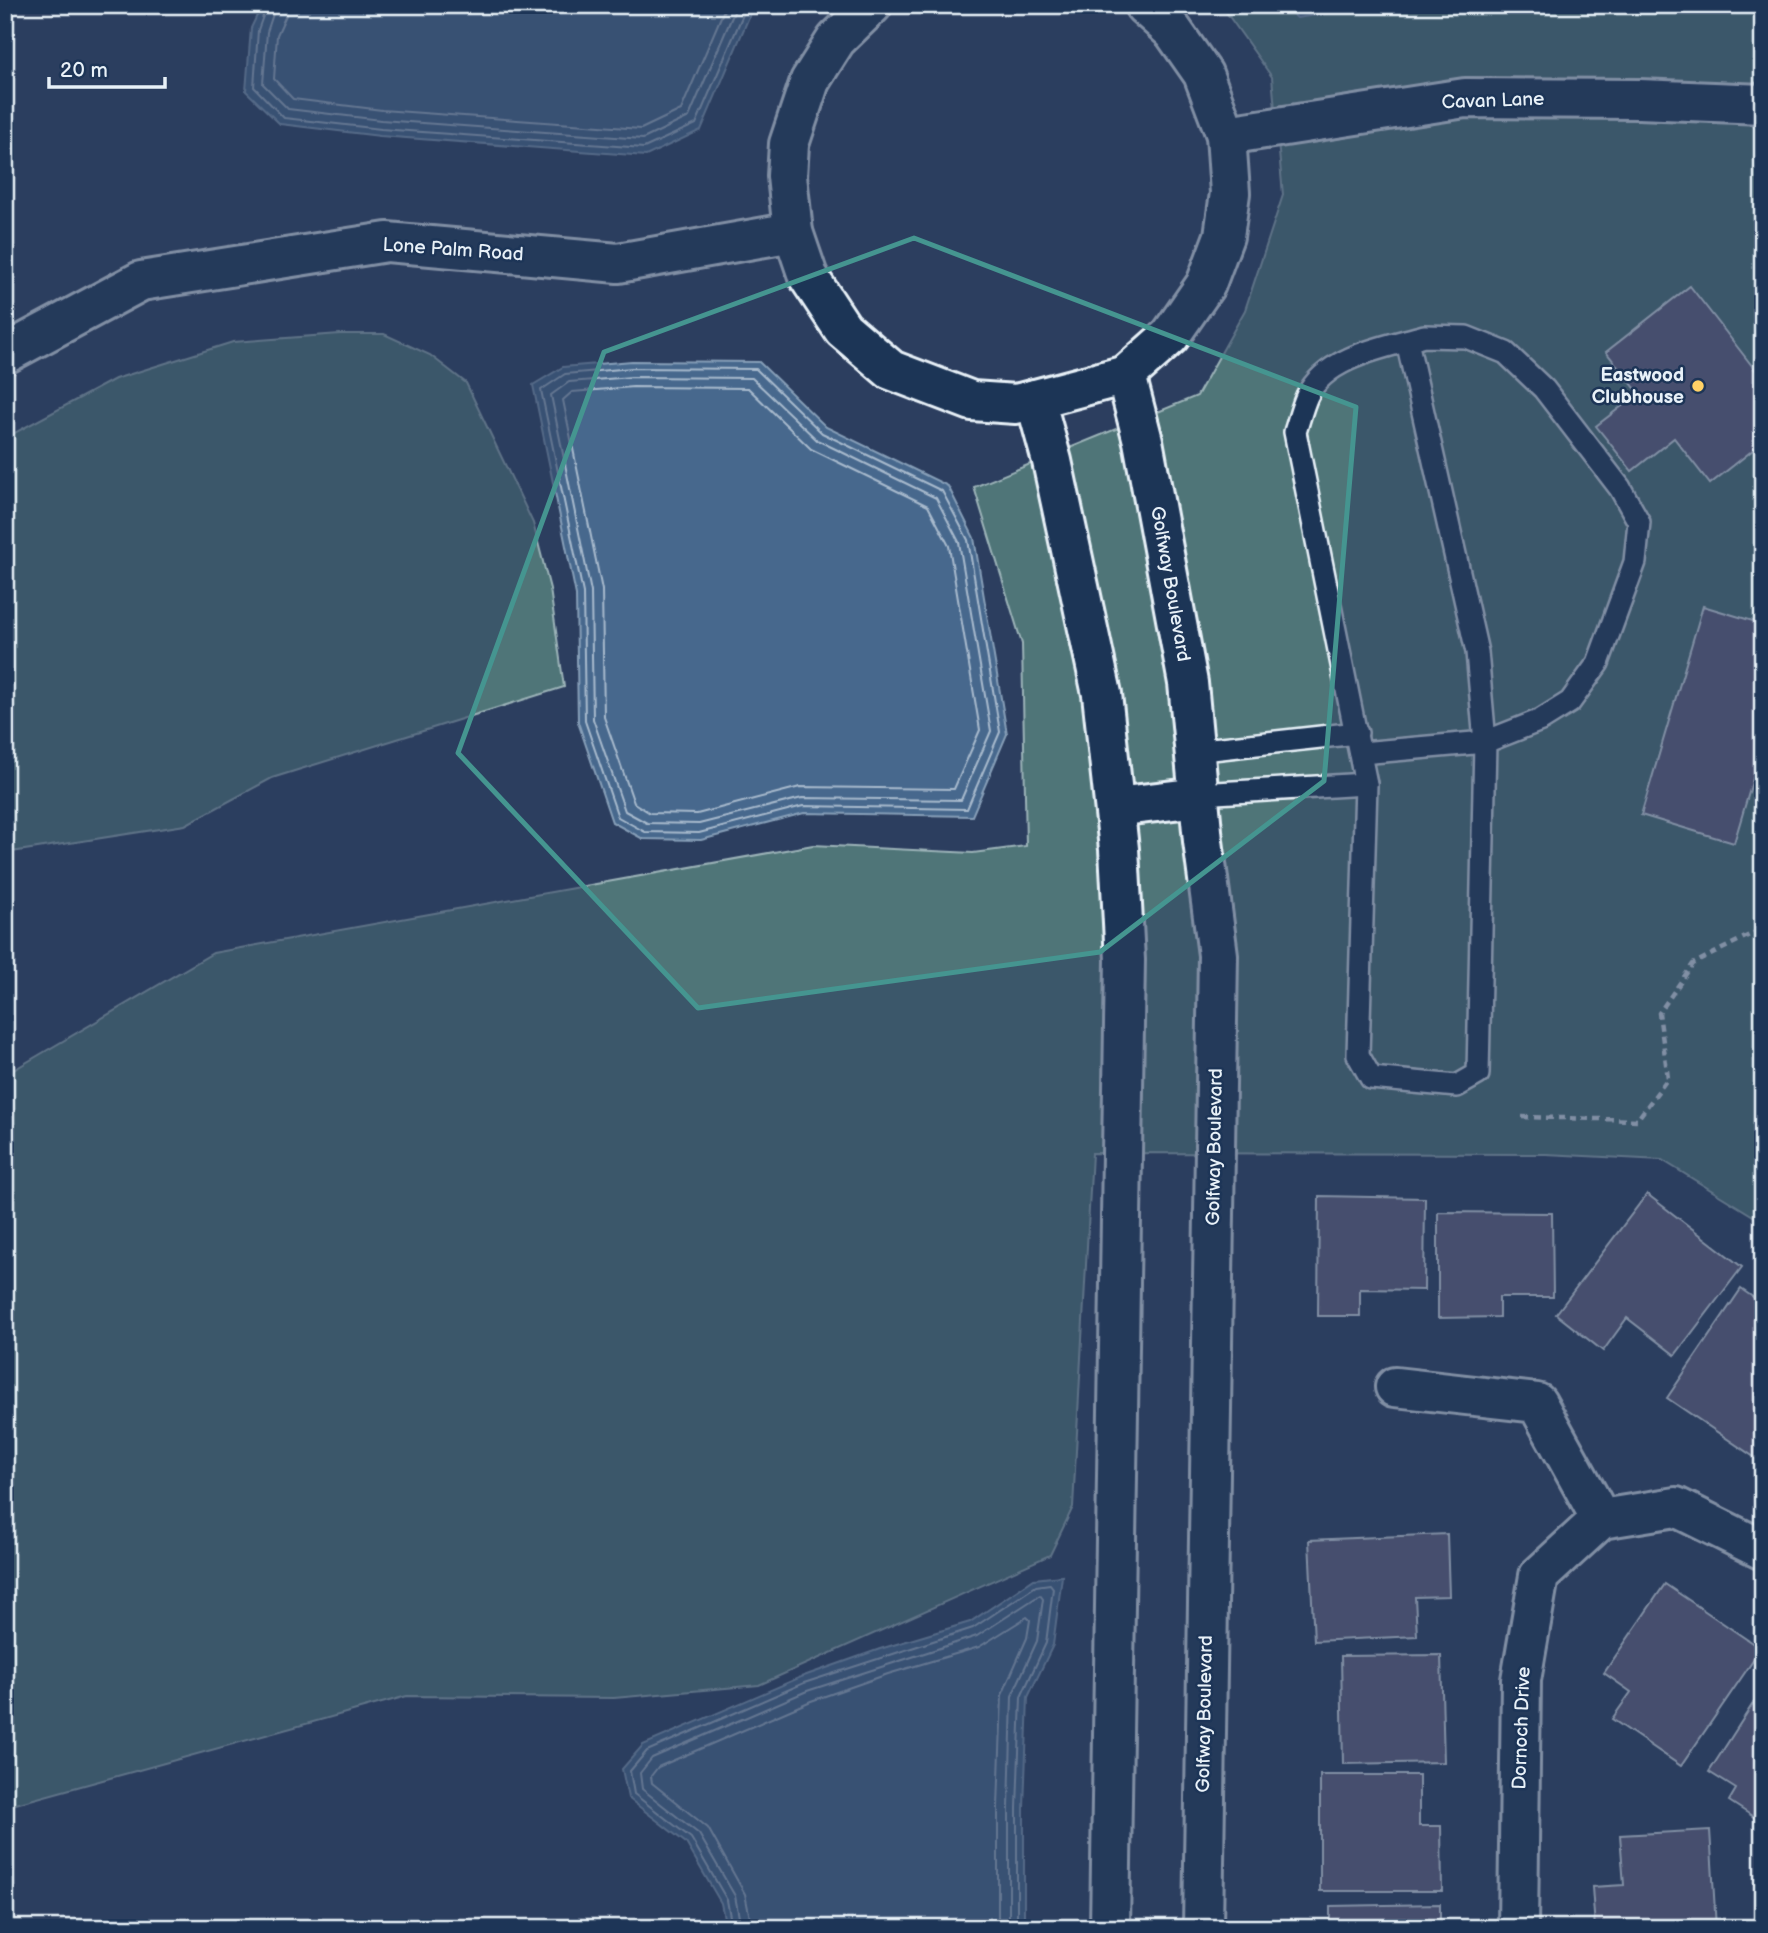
<svg xmlns="http://www.w3.org/2000/svg" width="1768" height="1933" font-family="'Balsamiq Sans',sans-serif">
  <rect width="100%" height="100%" fill="#2c3e5f"/>
  <filter id="ink" filterUnits="userSpaceOnUse"><feTurbulence type="fractalNoise" baseFrequency=".0143" numOctaves="2"/><feDisplacementMap in="SourceGraphic" scale="14" xChannelSelector="R" yChannelSelector="G"/><feConvolveMatrix kernelMatrix="1 2 1 2 8 2 1 2 1" color-interpolation-filters="sRGB"/></filter>
  <g filter="url(#ink)">
    <g fill="#4f7578" stroke="#9cb3b8" stroke-width="2">
      <polygon points="1221,5 1763,5 1763,1222 1662,1160 1546,1154 1092,1153 1073,1507 1050,1555 759,1685 614,1698 407,1696 5,1807 5,1075 213,953 813,845 973,853 1026,846 1022,644 974,487 1197,396 1245,310 1283,195 1272,77"/>
      <polygon points="340,334 384,334 430,355 466,383 533,523 550,589 564,687 272,778 185,825 5,853 5,438 115,379 233,342"/>
    </g>
    <g fill="#47688d" stroke="#879fb8" stroke-width="2">
      <polygon points="262,5 754,5 701,130 646,156 380,136 280,124 246,91 251,28"/>
      <polygon points="1282,5 1380,5 1297,18"/>
      <polygon points="1641,5 1763,5 1763,11"/>
      <polygon points="632,361 759,362 826,427 948,486 974,538 1007,734 972,816 804,813 701,840 643,839 612,822 578,722 576,595 533,385 563,367"/>
      <polygon points="1062,1576 1053,1645 1028,1697 1024,1808 1024,1928 726,1928 721,1903 686,1843 628,1798 622,1769 643,1745 801,1677 880,1649 970,1622 1034,1579"/>
    </g>
    <g fill="none" stroke-linecap="round" stroke-linejoin="round">
      <g stroke="#a8bacd" stroke-width="2">
        <polyline points="267,5 258,30 254,87 284,118 381,129 644,148 696,124 747,5"/>
        <polyline points="276,5 267,32 263,84 288,109 381,120 643,139 689,117 737,5"/>
        <polyline points="287,5 286,15 277,35 274,79 293,99 382,110 641,129 681,110 726,5"/>
        <polygon points="632,368 756,369 822,433 942,491 968,540 1000,732 967,809 803,806 699,833 645,832 618,817 585,721 583,593 541,390 565,374"/>
        <polygon points="632,377 752,378 817,440 936,498 959,542 991,731 961,800 802,798 699,824 647,823 625,811 593,719 591,592 551,395 569,382"/>
        <polygon points="633,387 748,388 811,449 928,506 949,546 980,730 954,789 800,787 697,814 650,813 634,803 604,717 602,590 563,400 572,392"/>
        <polyline points="732,1928 727,1900 691,1838 634,1794 630,1771 647,1751 804,1683 973,1628 1036,1586 1050,1584 1053,1588 1046,1643 1021,1697 1017,1808 1017,1928"/>
        <polyline points="741,1928 735,1896 699,1834 642,1789 640,1773 652,1758 807,1691 977,1636 1040,1595 1043,1599 1037,1641 1012,1696 1009,1808 1009,1928"/>
        <polyline points="752,1928 745,1894 708,1828 652,1783 651,1776 658,1767 811,1701 888,1674 979,1647 1027,1617 1030,1620 1027,1638 1002,1695 998,1807 998,1928"/>
      </g>
    </g>
    <g fill="#666280" stroke="#e8f1f8" stroke-width="2">
      <polygon points="1690,286 1763,380 1763,442 1710,484 1674,438 1632,471 1596,426 1639,393 1606,352"/>
      <polygon points="1703,606 1763,624 1763,745 1734,843 1641,815"/>
      <polygon points="1647,1194 1742,1267 1675,1355 1627,1318 1603,1351 1556,1314"/>
      <polygon points="1319,1196 1425,1198 1424,1290 1360,1289 1360,1316 1318,1316"/>
      <polygon points="1438,1212 1552,1213 1553,1297 1499,1297 1499,1317 1438,1318"/>
      <polygon points="1741,1289 1763,1304 1763,1463 1667,1398"/>
      <polygon points="1447,1534 1449,1596 1415,1597 1417,1636 1314,1641 1309,1540"/>
      <polygon points="1665,1584 1761,1649 1681,1766 1612,1719 1631,1692 1604,1673"/>
      <polygon points="1441,1655 1444,1762 1343,1764 1341,1656"/>
      <polygon points="1763,1688 1763,1823 1729,1801 1736,1789 1709,1772"/>
      <polygon points="1320,1775 1419,1775 1419,1826 1441,1826 1442,1891 1320,1891"/>
      <polygon points="1710,1830 1716,1928 1595,1928 1592,1887 1624,1885 1620,1835"/>
      <polygon points="1440,1904 1440,1928 1330,1928 1330,1906"/>
    </g>
    <g fill="none" stroke-linecap="round" stroke-linejoin="round">
      <defs>
        <g id="lane">
          <path d="M 1424,336 L 1466,337 L 1506,353 L 1544,389 L 1620,488 L 1639,522 L 1635,562 L 1598,663 L 1570,702 L 1541,720 L 1485,742 L 1478,1074 L 1457,1086 L 1371,1078 L 1358,1055 L 1366,784 L 1295,432 C 1299,420 1302,407 1307,396 C 1326,356 1386,347 1424,336 Z"/>
          <polyline points="1194,751 1357,733"/>
          <polyline points="1361,753 1485,742 1477,652 1407,341"/>
          <polyline points="1199,794 1366,784"/>
        </g>
        <g id="street">
          <polyline points="1226,135 1465,98 1639,99 1763,104"/>
          <polyline points="5,354 141,281 387,242 618,263 793,232"/>
          <polyline points="1395,1387 1537,1403 1601,1519"/>
          <polyline points="1518,1928 1521,1680 1539,1576 1601,1519 1676,1507 1763,1550"/>
        </g>
        <g id="secondary">
          <polyline points="872,5 836,40 810,81 789,144 787,176 793,232 808,276 843,329 891,370 972,401 1016,404 1126,375 1170,336 1206,284 1224,236 1230,193 1226,135 1203,74 1173,31 1144,5"/>
          <polyline points="1126,375 1143,441 1188,683 1203,841 1218,955 1203,1928"/>
          <polyline points="1035,399 1052,461 1102,694 1119,849 1125,960 1110,1928"/>
          <polyline points="1115,807 1199,797"/>
        </g>
      </defs>
      <use href="#lane" stroke="#e8f1f8" stroke-width="26"/>
      <use href="#street" stroke="#e8f1f8" stroke-width="44"/>
      <use href="#secondary" stroke="#e8f1f8" stroke-width="44"/>
      <polyline stroke="#e8f1f8" stroke-width="4.5" stroke-dasharray="7 5" stroke-linecap="butt" points="1522,1117 1637,1120 1668,1078 1659,1013 1693,964 1763,928"/>
      <use href="#lane" stroke="#1d3557" stroke-width="21"/>
      <use href="#street" stroke="#1d3557" stroke-width="38"/>
      <use href="#secondary" stroke="#1d3557" stroke-width="38"/>
    </g>
  </g>
  <path d="M0 0H1768V1933H0ZM 914,238 L 1356,407 L 1324,781 L 1100,952 L 698,1008 L 458,753 L 604,352 Z" fill="#2c3e5f" fill-opacity=".55" fill-rule="evenodd"/>
  <path fill="none" stroke="#459590" stroke-width="5" stroke-linejoin="round" d="M 914,238 L 1356,407 L 1324,781 L 1100,952 L 698,1008 L 458,753 L 604,352 Z"/>
  <circle fill="#ffd166" stroke="#1d3557" stroke-width="2.5" cx="1698" cy="386" r="7"/>
  <g text-anchor="middle" dominant-baseline="central" stroke-width="5" stroke-linejoin="round" paint-order="stroke">
    <g font-size="19" fill="#e8f1f8" stroke="#1d3557">
      <text transform="translate(1493 101) rotate(-2)">Cavan Lane</text>
      <text transform="translate(453 250) rotate(4)">Lone Palm Road</text>
      <text transform="translate(1170 584) rotate(80)">Golfway Boulevard</text>
      <text transform="translate(1215 1147) rotate(-89)">Golfway Boulevard</text>
      <text transform="translate(1205 1714) rotate(-89)">Golfway Boulevard</text>
      <text transform="translate(1522 1728) rotate(-88)">Dornoch Drive</text>
    </g>
    <g font-size="19" font-weight="bold" fill="#e8f1f8" stroke="#1d3557" text-anchor="end">
      <text x="1684" y="375">Eastwood<tspan x="1684" dy="22">Clubhouse</tspan></text>
    </g>
  </g>
  <rect width="1768" height="1933" fill="none" stroke="#1d3557" stroke-width="28"/>
  <rect x="14" y="14" width="1740" height="1905" fill="none" stroke="#e8f1f8" stroke-width="2.5" filter="url(#ink)"/>
  <path d="M49 77v10h116v-10" fill="none" stroke="#e8f1f8" stroke-width="3.5"/>
  <text x="60" y="77" font-size="21" fill="#e8f1f8" stroke="#1d3557" stroke-width="5" paint-order="stroke">20 m</text>
</svg>
